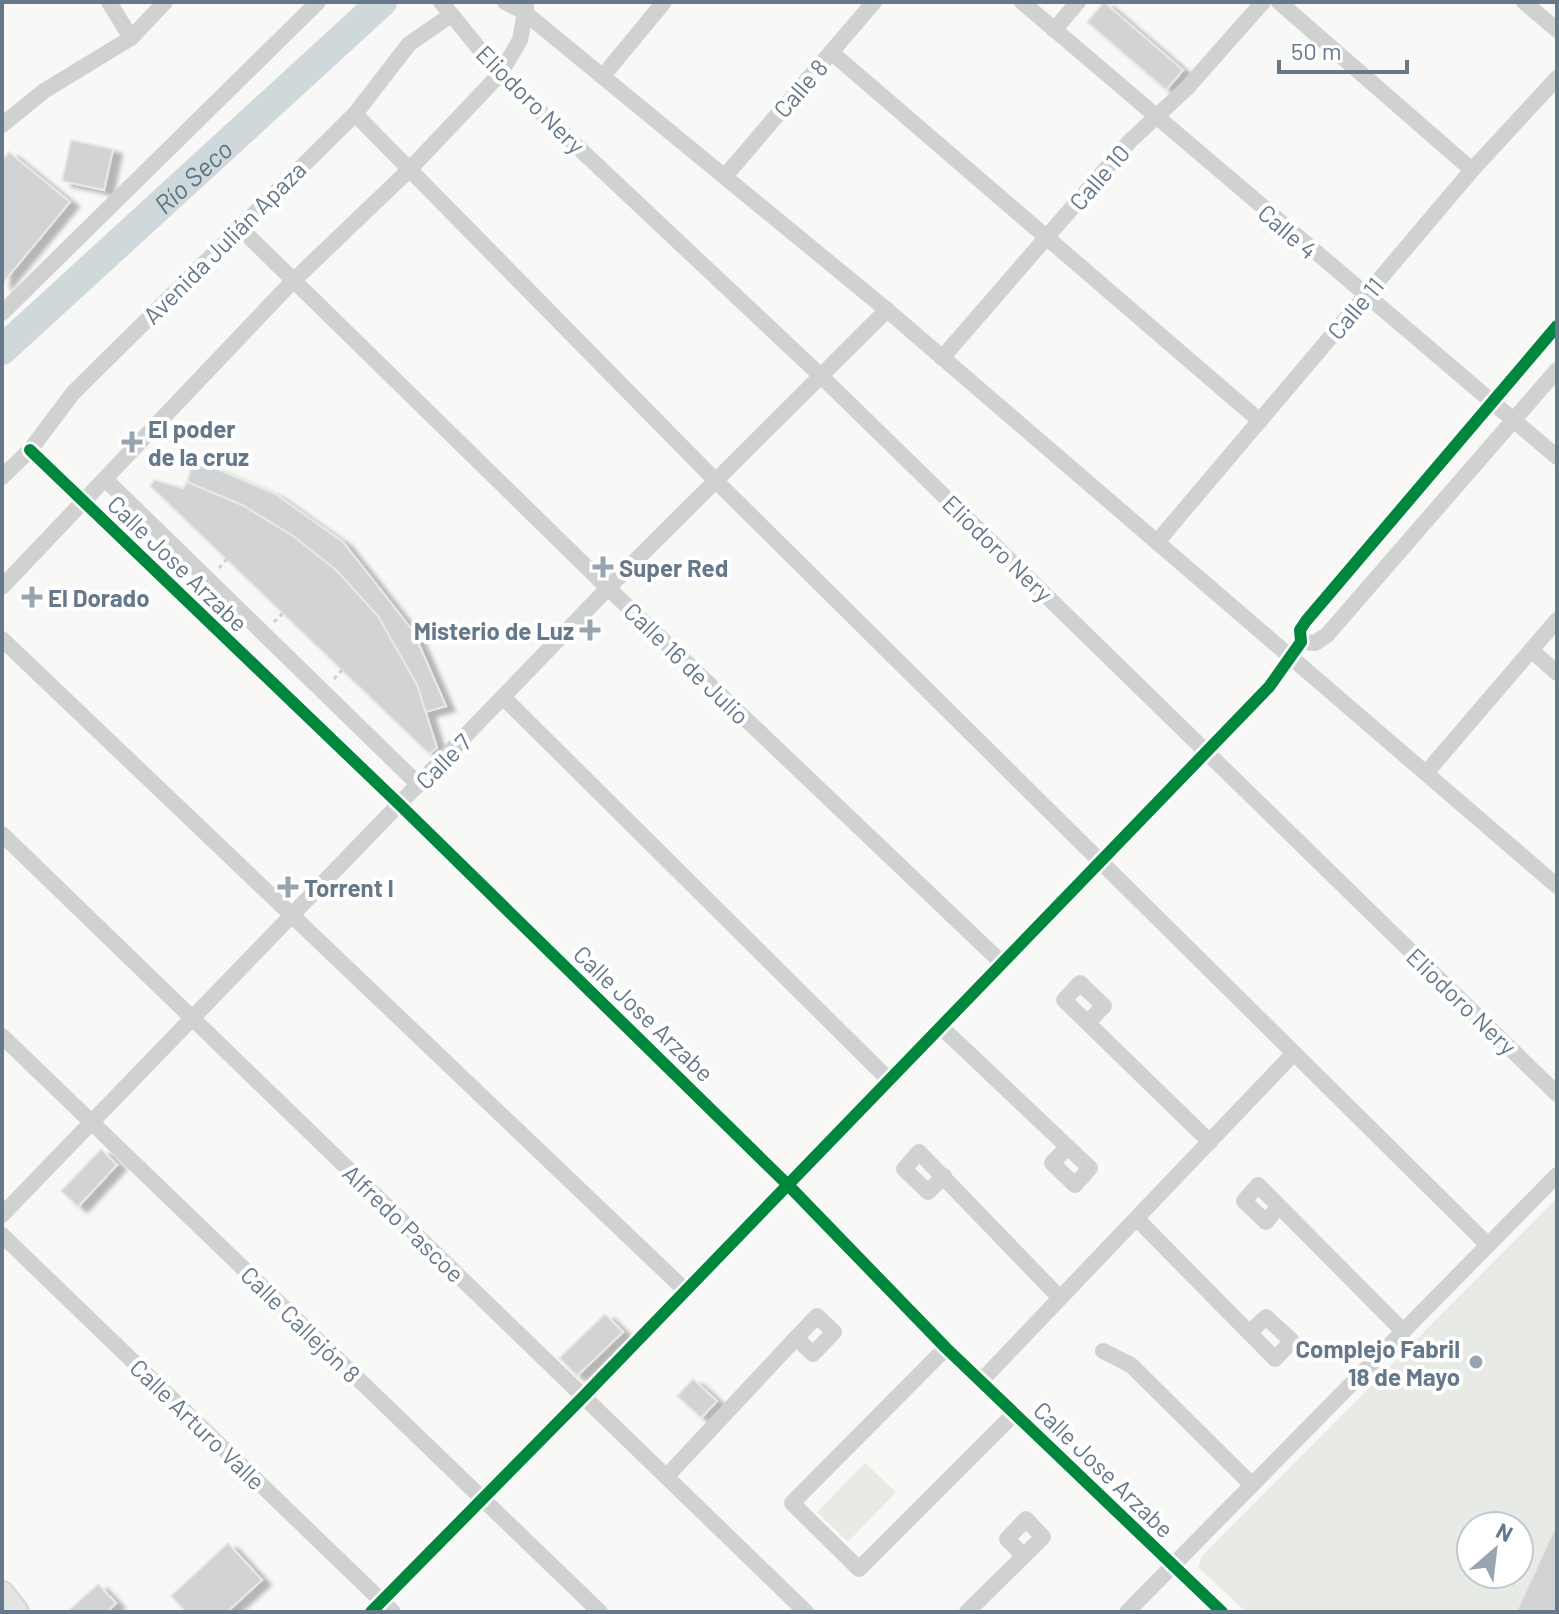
<svg xmlns="http://www.w3.org/2000/svg" width="1559" height="1614" font-family="Barlow,sans-serif">
  <defs>
    <filter id="shadow"><feDropShadow dx="9" dy="5" stdDeviation="2" flood-color="#0004"/></filter>
  </defs>
  <rect width="100%" height="100%" fill="#f8f8f7"/>
  <g fill="#e8ebe5" fill-rule="evenodd">
    <path d="M 1557,1198 L 1557,1612 L 1246,1612 L 1198,1567 L 1202,1556 ZM 1471,1526 L 1519,1526 L 1519,1574 L 1471,1574 Z"/>
    <polygon points="865,1463 896,1492 848,1542 817,1512"/>
  </g>
  <g fill="none" stroke-linecap="round" stroke-linejoin="round">
    <path stroke="#cfd8da" stroke-width="30" id="s1" d="M 2,350 L 382,2"/>
  </g>
  <g fill="#d1d3d4" stroke="#e8e8e6" stroke-width="2" filter="url(#shadow)">
    <polygon points="1104,2 1183,70 1166,90 1087,22"/>
    <polygon points="71,140 113,149 104,190 62,181"/>
    <polygon points="9,152 70,202 2,284 2,160"/>
    <polygon points="194,459 275,494 343,542 413,631 446,706 425,712 417,685 378,616 336,570 293,536 242,505 187,482"/>
    <polygon points="154,480 183,488 187,482 242,505 293,536 336,570 378,616 417,685 437,748 429,754 150,486"/>
    <polygon points="101,1149 117,1165 78,1207 61,1191"/>
    <polygon points="605,1314 623,1332 577,1376 559,1358"/>
    <polygon points="693,1379 717,1401 701,1418 677,1396"/>
    <polygon points="1557,1523 1557,1612 1516,1612"/>
    <polygon points="228,1543 262,1580 227,1612 186,1612 171,1596"/>
    <polygon points="98,1584 116,1603 107,1612 67,1612"/>
  </g>
  <g fill="none" stroke-linecap="round" stroke-linejoin="round">
    <defs>
      <polyline id="highway" points="2,1594 16,1612"/>
    </defs>
    <use href="#highway" stroke="#d4d6d6" stroke-width="28"/>
    <g stroke="#cecfd0" stroke-width="3" stroke-dasharray="4 4" stroke-linecap="butt">
      <polyline points="219,568 227,559"/>
      <polyline points="274,622 283,613"/>
      <polyline points="334,679 342,670"/>
    </g>
    <g stroke="#d0d2d2" stroke-width="16">
      <polyline points="109,2 131,38"/>
      <polyline points="441,2 500,74 821,376 1557,1094"/>
      <polyline points="505,2 524,12 887,310 1557,886"/>
      <polyline points="1022,2 1557,457"/>
      <polyline points="1279,2 1472,170"/>
      <polyline points="1524,2 1557,30"/>
      <polyline points="1054,30 1078,2"/>
      <polyline points="831,52 1260,421"/>
      <polyline points="603,76 664,2"/>
      <polyline points="355,114 717,482 1488,1245"/>
      <polyline points="2,125 44,91 131,38 165,2"/>
      <polyline points="726,175 874,2"/>
      <polyline points="238,226 608,588 1002,963"/>
      <polyline points="2,313 318,2"/>
      <polyline points="942,358 1130,141 1187,88 1263,2"/>
      <polyline points="30,450 400,805 789,1186 946,1348 1222,1612"/>
      <polyline points="2,477 30,450 73,393 355,114 409,44 451,15"/>
      <polyline points="106,480 419,785"/>
      <polyline points="1157,542 1472,170 1557,78"/>
      <polyline points="2,587 292,282 409,170 500,74 520,40 526,7"/>
      <polyline points="2,639 686,1291"/>
      <polyline points="1301,642 1315,643 1327,635 1557,370"/>
      <polyline points="1531,650 1557,673"/>
      <polyline points="505,699 890,1081"/>
      <polyline points="1426,773 1557,620"/>
      <polyline points="2,834 806,1612"/>
      <polyline points="1088,1022 1104,1006 1080,983 1064,1000 1210,1142"/>
      <polyline points="941,1027 1090,1168 1075,1185 1052,1163 1068,1147"/>
      <polyline points="2,1036 600,1612"/>
      <polyline points="944,1176 928,1192 904,1169 919,1152 1060,1298"/>
      <polyline points="1279,1206 1266,1222 1244,1201 1258,1185 1403,1331"/>
      <polyline points="2,1215 608,588 887,310"/>
      <polyline points="1138,1220 1275,1359 1292,1341 1266,1317 1249,1333"/>
      <polyline points="2,1235 393,1612"/>
      <polyline points="946,1348 792,1503 859,1569 1014,1414"/>
      <polyline points="1103,1351 1131,1365 1252,1485"/>
      <polyline points="981,1381 1294,1053"/>
      <polyline points="667,1476 796,1338 817,1316 834,1332 813,1354 796,1338"/>
      <polyline points="371,1612 583,1397 1269,687 1301,642 1300,630 1306,621 1557,326"/>
      <polyline points="967,1612 1043,1537 1026,1519 1007,1539 1024,1556"/>
      <polyline points="1127,1612 1557,1175"/>
    </g>
    <use href="#highway" stroke="#e3e4e3" stroke-width="24"/>
    <defs>
      <g id="cycleway">
        <polyline points="30,450 400,805 789,1186 946,1348 1222,1612"/>
        <polyline points="371,1612 583,1397 1269,687 1301,642 1300,630 1306,621 1557,326"/>
      </g>
    </defs>
    <use href="#cycleway" stroke="#fff" stroke-width="17"/>
    <use href="#cycleway" stroke="#00873e" stroke-width="12"/>
  </g>
  <g fill="#98a5b0" stroke="#fff" stroke-width="3">
    <path d="M128 430h8v8h8v8h-8v8h-8v-8h-8v-8h8z"/>
    <path d="M599 555h8v8h8v8h-8v8h-8v-8h-8v-8h8z"/>
    <path d="M28 585h8v8h8v8h-8v8h-8v-8h-8v-8h8z"/>
    <path d="M586 618h8v8h8v8h-8v8h-8v-8h-8v-8h8z"/>
    <path d="M284 875h8v8h8v8h-8v8h-8v-8h-8v-8h8z"/>
    <circle cx="1476" cy="1362" r="8"/>
  </g>
  <g text-anchor="middle" dominant-baseline="central" stroke-width="8" stroke-linejoin="round" paint-order="stroke">
    <g font-size="24" fill="#65798a" stroke="#fff">
      <text transform="translate(800 88) rotate(-49)">Calle 8</text>
      <text transform="translate(531 99) rotate(45)">Eliodoro Nery</text>
      <text transform="translate(1099 177) rotate(-49)">Calle 10</text>
      <text transform="translate(1288 231) rotate(41)">Calle 4</text>
      <text transform="translate(224 242) rotate(-45)">Avenida Julián Apaza</text>
      <text transform="translate(1355 308) rotate(-50)">Calle 11</text>
      <text transform="translate(998 548) rotate(44)">Eliodoro Nery</text>
      <text transform="translate(178 563) rotate(44)">Calle Jose Arzabe</text>
      <text transform="translate(687 663) rotate(44)">Calle 16 de Julio</text>
      <text transform="translate(443 761) rotate(-45)">Calle 7</text>
      <text transform="translate(1462 1001) rotate(44)">Eliodoro Nery</text>
      <text transform="translate(644 1013) rotate(44)">Calle Jose Arzabe</text>
      <text transform="translate(404 1223) rotate(44)">Alfredo Pascoe</text>
      <text transform="translate(301 1324) rotate(44)">Calle Callejón 8</text>
      <text transform="translate(198 1424) rotate(44)">Calle Arturo Valle</text>
      <text transform="translate(1104 1469) rotate(44)">Calle Jose Arzabe</text>
    </g>
    <g font-size="24" font-weight="bold" fill="#65798a" stroke="#fff" text-anchor="start">
      <text x="148" y="428">El poder<tspan x="148" dy="28">de la cruz</tspan></text>
      <text x="619" y="567">Super Red</text>
      <text x="48" y="597">El Dorado</text>
      <text x="574" y="630" text-anchor="end">Misterio de Luz</text>
      <text x="304" y="887">Torrent I</text>
      <text x="1460" y="1348" text-anchor="end">Complejo Fabril<tspan x="1460" dy="28">18 de Mayo</tspan></text>
    </g>
    <g font-size="26" font-style="italic" fill="#5c747e" stroke="#fff">
      <text stroke="none"><textPath href="#s1" startOffset="258">Río Seco</textPath></text>
    </g>
  </g>
  <rect width="1559" height="1614" fill="none" stroke="#65798a" stroke-width="8"/>
  <g transform="translate(1495 1550) rotate(28)"><circle r="38" fill="#ffffff" stroke="#c1c9d0" stroke-width="2"/>
  <path d="M0-6L14 30L0 20L-14 30Z" fill="#98a5b0"/>
  <text y="-12" font-size="22" font-weight="bold" text-anchor="middle" fill="#65798a">N</text>
  </g>
  <path d="M1279 60v12h128v-12" fill="none" stroke="#65798a" stroke-width="4"/>
  <text x="1291" y="60" font-size="24" fill="#65798a" stroke="#ffffff" stroke-width="6" paint-order="stroke">50 m</text>
</svg>
